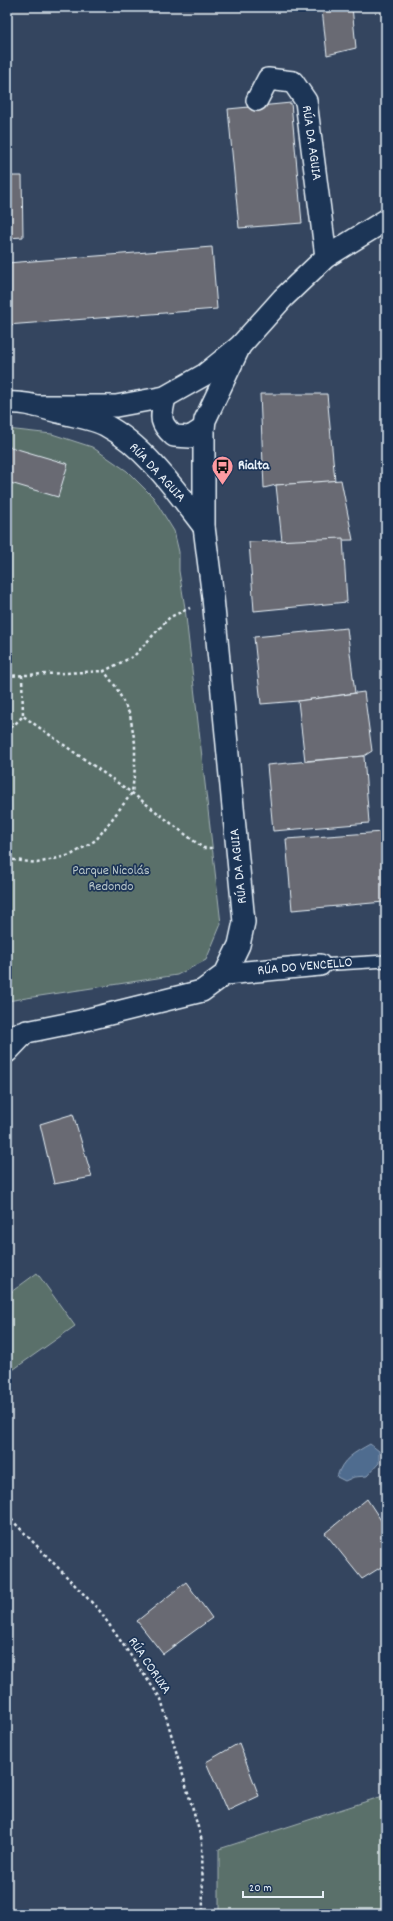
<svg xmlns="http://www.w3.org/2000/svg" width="393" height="1921" font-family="Dekko,sans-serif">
  <rect width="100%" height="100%" fill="#34455f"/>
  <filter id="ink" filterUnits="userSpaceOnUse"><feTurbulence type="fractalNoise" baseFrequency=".025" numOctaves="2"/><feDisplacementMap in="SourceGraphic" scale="8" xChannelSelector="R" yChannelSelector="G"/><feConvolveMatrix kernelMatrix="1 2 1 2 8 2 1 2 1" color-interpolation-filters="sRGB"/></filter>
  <g filter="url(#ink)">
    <g fill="#5a6f6b" stroke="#a1b0b2">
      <polygon points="7,429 52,434 92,447 127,471 153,497 174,531 179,552 179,571 185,608 221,924 206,960 177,975 7,1001"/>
      <polygon points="37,1273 75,1326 7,1374 7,1295"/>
      <polygon points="386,1795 386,1914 219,1914 219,1849"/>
    </g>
    <path fill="#506c8f" stroke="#8da1b9" d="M 370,1444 L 379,1451 L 379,1463 L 367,1476 L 354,1477 L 345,1481 L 337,1477 C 342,1459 354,1453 370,1444 Z"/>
    <g fill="#696b73" stroke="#e8f1f8">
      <polygon points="338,7 352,7 356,48 327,55 322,9"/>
      <polygon points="291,103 302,223 239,228 228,109"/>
      <polygon points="7,176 22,176 23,237 7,238"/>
      <polygon points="212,247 217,309 7,325 7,263"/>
      <polygon points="260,394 327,394 335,481 276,485 264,488"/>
      <polygon points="7,446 68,464 58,497 7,482"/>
      <polygon points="341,480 353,540 282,541 276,485"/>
      <polygon points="343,538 347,602 254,611 249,542"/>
      <polygon points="347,628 355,693 298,701 261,704 254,637"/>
      <polygon points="364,692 372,751 364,756 305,761 298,701"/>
      <polygon points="364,756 369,823 273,831 267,765"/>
      <polygon points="383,832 384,845 386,845 386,911 384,902 292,910 286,839"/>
      <polygon points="73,1114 92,1177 54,1184 40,1124"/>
      <polygon points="367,1499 386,1528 386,1564 362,1579 325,1533"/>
      <polygon points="186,1582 212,1618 163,1654 137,1621"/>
      <polygon points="386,1639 386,1647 382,1641"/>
      <polygon points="239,1743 259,1796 227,1811 206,1762"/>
    </g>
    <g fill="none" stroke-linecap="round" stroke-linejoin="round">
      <defs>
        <polyline id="service" points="320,965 386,961"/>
        <g id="minor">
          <polyline points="257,100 268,79 293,82 306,101 326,257"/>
          <path d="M 165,397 C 161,417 158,422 174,436 L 190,437 L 204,428"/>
          <path d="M 7,403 C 24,401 42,408 58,412 C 72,416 91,418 105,425 C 145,446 177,492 204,527"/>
          <polyline points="35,406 116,406 165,397 204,375 240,346 283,298 326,257 386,220"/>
          <polyline points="225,974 320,965"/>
          <polyline points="7,1036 81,1021 202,991 225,974 239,945 244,922 213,598 204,527 204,428 205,420 240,346"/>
          <polyline points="7,1052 27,1031"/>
        </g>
      </defs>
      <use href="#service" stroke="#e8f1f8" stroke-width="14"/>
      <use href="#minor" stroke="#e8f1f8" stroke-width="24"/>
      <g stroke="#e8f1f8" stroke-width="2.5" stroke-dasharray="3 3" stroke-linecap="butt">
        <polyline points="22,675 23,716 132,793 203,848 213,848"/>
        <polyline points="7,676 104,671 134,656 170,617 190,608"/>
        <polyline points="7,732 23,716"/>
        <polyline points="7,859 37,863 71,855 96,840 132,793 135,767 135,743 130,715 116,687 104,671"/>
        <polyline points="7,1515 99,1610 161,1699 202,1841 203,1914"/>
      </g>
      <use href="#service" stroke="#1d3557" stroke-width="11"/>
      <use href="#minor" stroke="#1d3557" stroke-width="21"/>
    </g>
  </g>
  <defs>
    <symbol id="bus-pin" viewBox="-11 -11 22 30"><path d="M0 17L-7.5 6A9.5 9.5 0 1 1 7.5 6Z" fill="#ff9aa2" stroke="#1d3557"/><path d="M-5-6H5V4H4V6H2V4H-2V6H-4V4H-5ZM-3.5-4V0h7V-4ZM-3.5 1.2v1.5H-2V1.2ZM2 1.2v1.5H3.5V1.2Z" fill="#111"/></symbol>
  </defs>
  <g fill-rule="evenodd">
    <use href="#bus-pin" x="210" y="454" width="25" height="34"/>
  </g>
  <g text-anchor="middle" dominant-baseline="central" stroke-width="3.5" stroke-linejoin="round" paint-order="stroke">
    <g font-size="14" fill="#e8f1f8" stroke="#1d3557">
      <text transform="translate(311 143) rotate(82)">RÚA DA AGUIA</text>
      <text transform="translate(157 473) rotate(47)">RÚA DA AGUIA</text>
      <text transform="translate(239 866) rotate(-96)">RÚA DA AGUIA</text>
      <text transform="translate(305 967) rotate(-5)">RÚA DO VENCELLO</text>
      <text transform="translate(149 1666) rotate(56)">RÚA CORUXA</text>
    </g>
    <g font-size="14" font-weight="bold" fill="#e8f1f8" stroke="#1d3557" text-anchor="start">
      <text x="238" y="466">Rialta</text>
    </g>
    <g font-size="14" fill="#b6c4c7" stroke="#1d3557">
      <text x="111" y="871">Parque Nicolás<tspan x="111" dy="16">Redondo</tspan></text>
    </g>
  </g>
  <rect width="393" height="1921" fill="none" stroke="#1d3557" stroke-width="24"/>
  <rect x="12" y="12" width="369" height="1897" fill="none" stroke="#e8f1f8" stroke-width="1.5" filter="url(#ink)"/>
  <path d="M243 1891v6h80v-6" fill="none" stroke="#e8f1f8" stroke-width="2"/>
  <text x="249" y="1891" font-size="12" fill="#e8f1f8" stroke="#1d3557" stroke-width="3" paint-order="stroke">20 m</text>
</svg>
